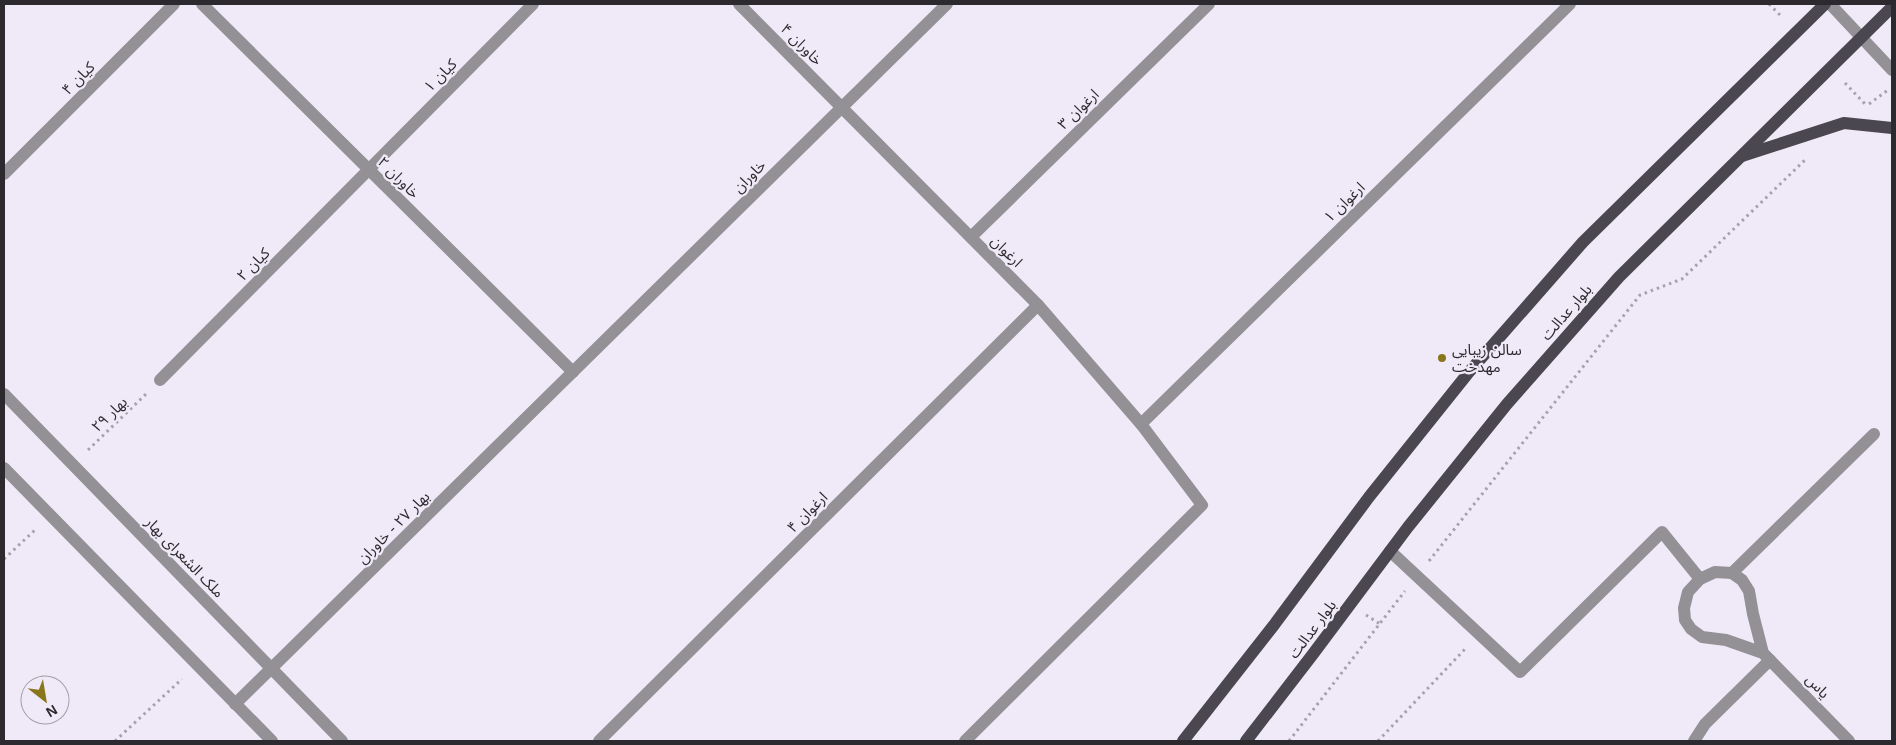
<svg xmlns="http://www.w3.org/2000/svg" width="1896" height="745" font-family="Helvetica,'Noto Sans Arabic',sans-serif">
  <rect width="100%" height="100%" fill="#f0eaf8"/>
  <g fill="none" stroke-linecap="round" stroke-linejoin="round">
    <g stroke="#a6a2ad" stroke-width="3" stroke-dasharray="2.5 4" stroke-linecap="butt">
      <polyline points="1769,4 1782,17"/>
      <polyline points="1845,83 1865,104"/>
      <polyline points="1869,104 1888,90"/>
      <polyline points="88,450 146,394"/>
      <polyline points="4,559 36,529"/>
      <polyline points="1429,561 1640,295 1682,279 1806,159"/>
      <polyline points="1366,615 1380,624"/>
      <polyline points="115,741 182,679"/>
      <polyline points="1289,741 1405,591"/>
      <polyline points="1378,741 1465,649"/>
    </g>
    <g stroke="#939196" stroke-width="12">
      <polyline points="202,4 573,372"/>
      <polyline points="739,4 1038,305 1141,424 1202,505 965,741"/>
      <polyline points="1830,4 1892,70"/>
      <polyline points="4,174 174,4"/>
      <polyline points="971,237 1209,4"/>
      <polyline points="160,380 533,4"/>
      <polyline points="4,394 342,741"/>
      <polyline points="1141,424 1570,4"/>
      <polyline points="4,468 272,741"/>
      <polyline points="1390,551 1520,672 1662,532 1700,579"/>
      <polyline points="1732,573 1874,434"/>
      <polyline points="1763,653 1753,614 1749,591 1742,580 1732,573 1715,572 1700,579 1688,592 1684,608 1685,620 1691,629 1702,637 1726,640 1763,653 1849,741"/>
      <polyline points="235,704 947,4"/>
      <polyline points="599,741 1038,305"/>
      <polyline points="1694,741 1705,724 1770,660"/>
    </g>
    <g stroke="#4b4750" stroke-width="12">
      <polyline points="1742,156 1844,123 1892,128"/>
      <polyline points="1183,741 1274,625 1369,497 1469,372 1583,242 1825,4"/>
      <polyline points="1246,741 1313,654 1408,527 1507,404 1619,277 1892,7"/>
    </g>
  </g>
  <circle fill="#8a761a" stroke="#f0eaf8" stroke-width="2" cx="1442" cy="358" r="5"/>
  <g text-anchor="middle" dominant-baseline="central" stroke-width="4.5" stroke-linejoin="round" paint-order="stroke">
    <g font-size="15" fill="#2c2a2f" stroke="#f0eaf8">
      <text transform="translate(802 44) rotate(45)">خاوران ۴</text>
      <text transform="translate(440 75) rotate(-45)">کیان ۱</text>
      <text transform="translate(78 78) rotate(-45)">کیان ۴</text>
      <text transform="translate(1078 109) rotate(-44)">ارغوان ۳</text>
      <text transform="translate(749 176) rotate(-45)">خاوران</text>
      <text transform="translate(399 177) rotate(45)">خاوران ۲</text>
      <text transform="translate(1344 202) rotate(-44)">ارغوان ۱</text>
      <text transform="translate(1007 251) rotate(45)">ارغوان</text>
      <text transform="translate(253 264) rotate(-45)">کیان ۲</text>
      <text transform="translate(1566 312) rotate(-49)">بلوار عدالت</text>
      <text transform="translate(109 414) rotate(-44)">بهار ۲۹</text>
      <text transform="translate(807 512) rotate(-45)">ارغوان ۴</text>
      <text transform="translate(393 527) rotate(-45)">بهار ۲۷ - خاوران</text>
      <text transform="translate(185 557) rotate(46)">ملک الشعرای بهار</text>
      <text transform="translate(1312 629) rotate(-53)">بلوار عدالت</text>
      <text transform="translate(1818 686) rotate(46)">یاس</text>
    </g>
    <g font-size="15" fill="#2c2a2f" stroke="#f0eaf8" text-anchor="start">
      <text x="1452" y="349">سالن زیبایی<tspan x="1452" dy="17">مهدخت</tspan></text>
    </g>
  </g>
  <rect width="1896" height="745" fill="none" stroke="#2c2a2f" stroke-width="10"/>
  <g transform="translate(45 700) rotate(149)"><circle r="24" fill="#f0eaf8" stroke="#a29da8"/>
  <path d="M0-4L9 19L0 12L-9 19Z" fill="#8a761a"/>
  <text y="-8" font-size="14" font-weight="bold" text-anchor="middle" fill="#2c2a2f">N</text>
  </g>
</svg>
